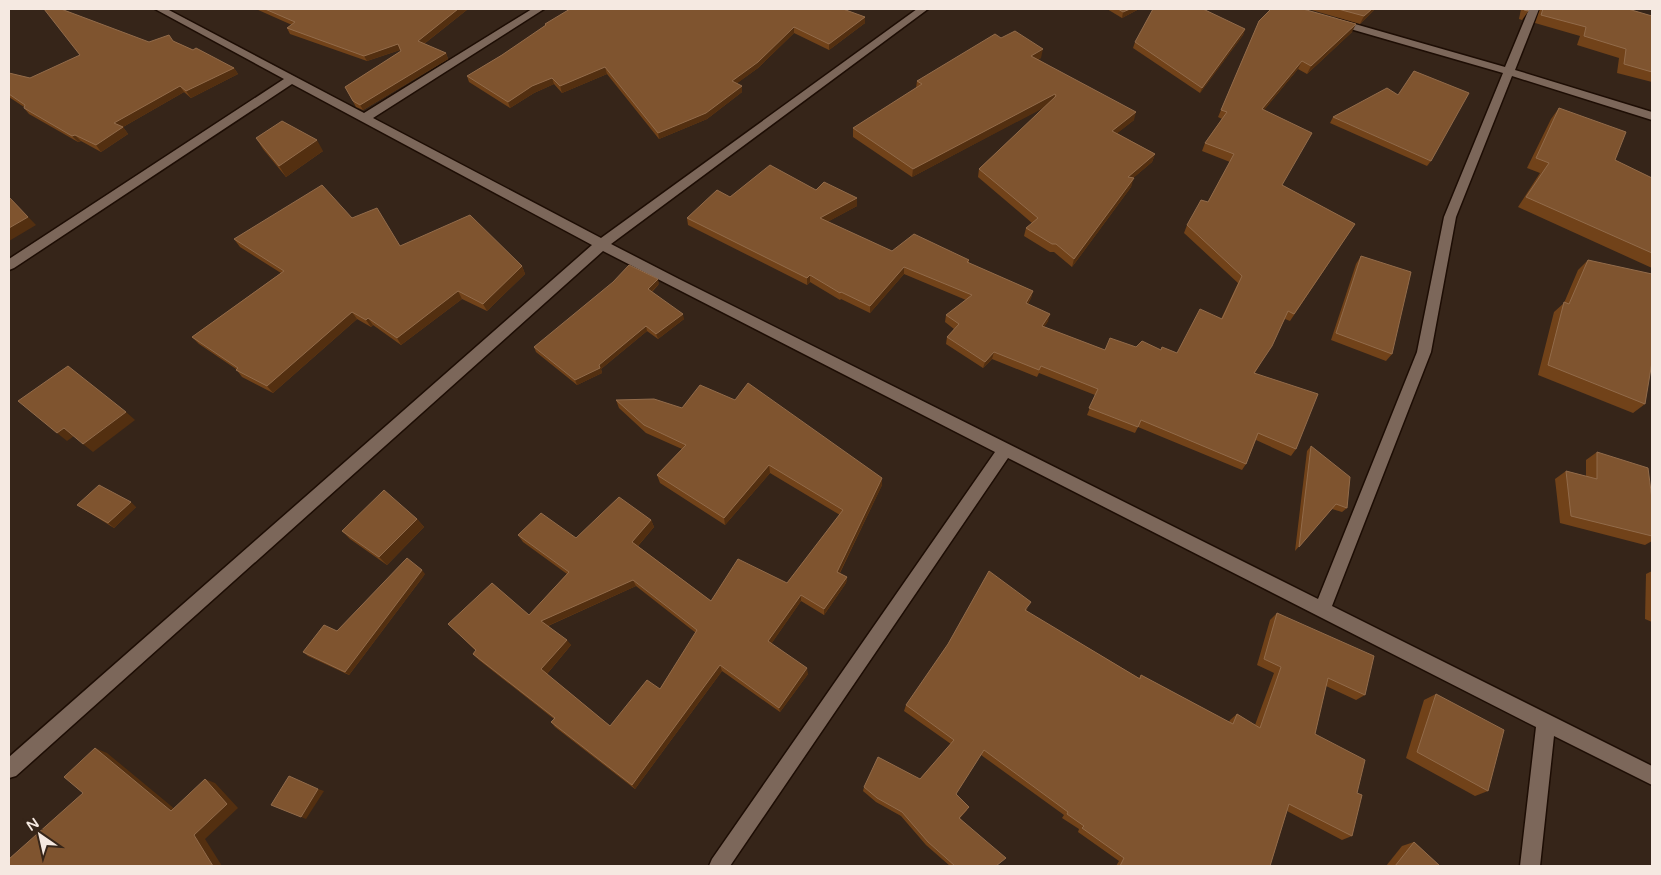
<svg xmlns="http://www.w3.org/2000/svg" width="1661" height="875" font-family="'Varela Round',sans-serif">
  <rect width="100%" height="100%" fill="#362519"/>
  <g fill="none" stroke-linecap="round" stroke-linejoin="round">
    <defs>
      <polygon id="minor" points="155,9 167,9 364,113 532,9 544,9 373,118 601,238 917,9 928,9 611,244 679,279 1318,599 1417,352 1444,217 1503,73 1333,24 1332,22 1337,19 1341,20 1505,67 1529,9 1539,9 1515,70 1652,112 1652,120 1512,76 1456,217 1431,352 1332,606 1652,766 1652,785 1554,736 1540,866 1520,866 1536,727 1008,458 730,866 709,866 712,859 995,452 603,251 16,776 9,778 9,757 592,245 292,84 14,268 9,270 9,259 284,79"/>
    </defs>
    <use href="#minor" stroke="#1d0d04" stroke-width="3"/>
    <use href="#minor" fill="#7c675a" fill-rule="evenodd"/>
  </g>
  <g fill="#714219" fill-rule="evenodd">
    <polygon points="256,9 468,9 424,44 446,53 448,59 363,110 356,107 345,87 401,51 400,50 367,61 290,34 287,28 292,25"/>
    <polygon points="1107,9 1139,9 1122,18"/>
    <polygon points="1308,9 1375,9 1360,24"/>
    <polygon points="1521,9 1530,9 1522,20 1519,19"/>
    <polygon points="1540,9 1628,9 1652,16 1652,82 1617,73 1619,58 1577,45 1580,36 1535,23"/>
    <polygon points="865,17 865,23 829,50 794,33 758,68 737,83 742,92 707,119 659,139 607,74 562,93 554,84 534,93 510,108 469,82 467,76 502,55 545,26 545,24"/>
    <polygon points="1259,21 1352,32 1307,74 1298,69 1264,110 1282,185 1355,224 1290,321 1285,319 1255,373 1296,449 1291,456 1256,440 1246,464 1242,470 1138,427 1135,433 1087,415 1095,395 1039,373 1037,377 992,359 983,368 946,344 947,337 954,329 945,322 946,315 966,300 904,274 870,313 841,299 840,300 810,282 807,285 688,225 687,218 730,197 816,190 857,206 827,222 892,251 969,260 969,263 1033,291 1031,298 1028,304 1048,321 1044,327 1105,350 1136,347 1161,350 1177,353 1221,319 1238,283 1184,233 1187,225 1208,202 1230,162 1202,151 1205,143 1222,119 1218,117"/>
    <polygon points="1245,29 1243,35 1200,93 1133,48 1135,42"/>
    <polygon points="1001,38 1041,58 1038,59 1134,120 1117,133 1155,154 1152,162 1133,178 1131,187 1072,267 1054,252 1050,252 1024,236 1026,228 1032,223 978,177 979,169 1046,106 912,177 853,137 853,128 916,88 917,81"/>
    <polygon points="173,41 234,68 238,74 191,98 184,92 123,127 128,134 101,152 81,141 78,142 29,114 24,108 24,107 9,97 9,73 30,78 149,42"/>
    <polygon points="1559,108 1615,160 1652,178 1652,268 1518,207 1540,173 1527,168 1551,119"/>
    <polygon points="1333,117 1431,161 1427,166 1330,123"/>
    <polygon points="256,138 323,151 286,177 263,149"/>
    <polygon points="352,218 400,246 522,266 525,274 487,311 462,299 401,345 373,325 371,327 357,319 273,393 242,377 236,369 199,344 192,337 281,273 240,247 234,239"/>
    <polygon points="1361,256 1392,354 1386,361 1331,340 1356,264"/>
    <polygon points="1588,260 1645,404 1633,413 1538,375 1554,312 1564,303 1578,270"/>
    <polygon points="659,284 652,292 684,319 658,339 647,331 601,369 602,373 577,385 536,352 534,347"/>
    <path d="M 616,400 L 882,485 L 840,573 L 847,577 L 846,583 L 824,615 L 801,601 L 771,644 L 808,674 L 780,712 L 722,671 L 635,789 L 555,727 L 551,722 L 554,719 L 479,660 L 473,654 L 476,651 L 448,624 L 529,615 L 567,574 L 523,542 L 518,535 L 576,538 L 651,520 L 654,527 L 638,546 L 711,601 L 787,583 L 840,515 L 770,473 L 725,525 L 660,483 L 657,475 L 682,449 L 646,433 L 619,408 ZM 636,586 L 696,633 L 660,689 L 610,726 L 547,674 L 571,645 L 548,626 Z"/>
    <polygon points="1311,446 1347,508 1342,512 1332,509 1295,551 1307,451"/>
    <polygon points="1597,452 1652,499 1652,541 1645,545 1560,523 1555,479 1566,471 1586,476 1586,460"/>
    <polygon points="77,505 136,507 114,528"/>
    <polygon points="417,519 424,527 387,565 350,539 342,531"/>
    <polygon points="1652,571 1652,622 1645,619 1646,574"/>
    <polygon points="425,574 349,675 308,656 303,652"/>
    <polygon points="1028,608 1026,611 1139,678 1141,675 1229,722 1230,720 1237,714 1255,725 1274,673 1257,665 1270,620 1277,613 1365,695 1356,700 1326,686 1315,734 1357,793 1352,836 1342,840 1287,811 1270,866 1116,866 1119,861 1078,832 1079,829 1062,818 1064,815 981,755 956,794 967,810 960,818 996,866 950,866 926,845 901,816 876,802 863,791 864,787 920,779 951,744 904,711 906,705"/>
    <polygon points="1436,694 1488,791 1475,796 1406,758 1424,700"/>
    <polygon points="1414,842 1440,866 1386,866 1402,846"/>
  </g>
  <g fill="#532f10">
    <polygon points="458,9 468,9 420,47 418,41"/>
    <polygon points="1130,9 1139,9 1122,18 1123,12"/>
    <polygon points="1372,9 1375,9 1360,24 1364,16"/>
    <polygon points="865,17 865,23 829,50 829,44"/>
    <polygon points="1356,24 1352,32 1307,74 1311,66"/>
    <polygon points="794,27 794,33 758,68 732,87 732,81"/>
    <polygon points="1245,29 1243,35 1200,93 1202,88"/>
    <polygon points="398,44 400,50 367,61 364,56"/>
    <polygon points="1043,49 1041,58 1029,64 1031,56"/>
    <polygon points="446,53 448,59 363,110 360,105"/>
    <polygon points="1302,61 1298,69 1258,117 1262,109"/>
    <polygon points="605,67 607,74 562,93 560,86"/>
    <polygon points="234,68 238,74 191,98 186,91"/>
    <polygon points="552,78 554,84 534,93 510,108 508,102 532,86"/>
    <polygon points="180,86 184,92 123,127 128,134 101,152 96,145 114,123"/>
    <polygon points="742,86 742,92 707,119 659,139 658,133"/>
    <polygon points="1055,94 1053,103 912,177 913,169"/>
    <polygon points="1136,112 1134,120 1110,139 1112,131"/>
    <polygon points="75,135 81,141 78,142 72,136"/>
    <polygon points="317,140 323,151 286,177 279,166"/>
    <polygon points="1155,154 1152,162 1125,185 1128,177"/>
    <polygon points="1134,178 1131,187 1072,267 1074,259"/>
    <polygon points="9,197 36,225 9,241"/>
    <polygon points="857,198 857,206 820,226 820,218"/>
    <polygon points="522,266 525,274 487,311 483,304"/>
    <polygon points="904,267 904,274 870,313 870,306"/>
    <polygon points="810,275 810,282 807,285 807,278"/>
    <polygon points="658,279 659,284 649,294 648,289"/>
    <polygon points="458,291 462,299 401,345 397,338"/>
    <polygon points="1033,291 1031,298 1024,310 1026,303"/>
    <polygon points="352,312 357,319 273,393 267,386"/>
    <polygon points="683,314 684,319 658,339 656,334"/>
    <polygon points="1050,314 1048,321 1040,333 1042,326"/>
    <polygon points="368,318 373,325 371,327 366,320"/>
    <polygon points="646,326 647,331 601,369 602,373 577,385 575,380 599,365"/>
    <polygon points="994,352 992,359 983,368 985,362"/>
    <polygon points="126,412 135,420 93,452 83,444"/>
    <polygon points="64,428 74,436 67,441 57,433"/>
    <polygon points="769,465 770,473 725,525 724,518"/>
    <polygon points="882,478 882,485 837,578 837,572"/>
    <polygon points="131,502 136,507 114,528 108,523"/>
    <polygon points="417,519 424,527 387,565 379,557"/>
    <polygon points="651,520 654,527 635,549 632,542"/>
    <polygon points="422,570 425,574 349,675 345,672"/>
    <polygon points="847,577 846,583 824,615 824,609"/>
    <polygon points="633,580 636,586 545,627 541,621"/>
    <polygon points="801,595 801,601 769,647 768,641"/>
    <polygon points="567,640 571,645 546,675 541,669"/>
    <polygon points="720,665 722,671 635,789 632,785"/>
    <polygon points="807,668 808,674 780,712 779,708"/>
    <polygon points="95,748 107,753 182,815 171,811"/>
    <polygon points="205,779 215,783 238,808 205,839 222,866 213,866 194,835"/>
    <polygon points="318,789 324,791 306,819 301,817"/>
  </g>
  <g fill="#7f542f" stroke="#926b4a" fill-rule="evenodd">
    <polygon points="44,9 61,9 149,42 169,35 173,41 193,50 196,48 234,68 186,91 180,86 114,123 123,127 96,145 75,135 72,136 24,108 25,105 9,94 9,73 30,78 80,55"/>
    <polygon points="265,9 458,9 418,41 446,53 360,105 353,101 345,87 401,51 398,44 364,56 287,28 295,22"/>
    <polygon points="570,9 843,9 865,17 829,44 794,27 758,62 732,81 742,86 706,113 658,133 605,67 560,86 552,78 532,86 508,102 467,76 502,55 546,25 545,24"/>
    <polygon points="1118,9 1130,9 1123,12"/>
    <polygon points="1153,9 1203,9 1245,29 1202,88 1135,42"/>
    <polygon points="1271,9 1303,9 1356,24 1311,66 1302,61 1262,109 1312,133 1282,185 1355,224 1294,314 1288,311 1272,346 1254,373 1318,394 1296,449 1258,433 1246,464 1141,420 1138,427 1089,408 1098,389 1041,366 1039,370 994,352 985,362 947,337 959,324 946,315 972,295 904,267 870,306 841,292 840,293 810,275 807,278 687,218 717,190 730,197 770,165 816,190 824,182 857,198 820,218 892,251 914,234 969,260 967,262 1033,291 1026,303 1050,314 1042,326 1105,350 1110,338 1136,347 1142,341 1161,350 1162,347 1177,353 1200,309 1222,319 1242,276 1187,225 1201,200 1208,202 1234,154 1205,143 1227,112 1221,110 1259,21"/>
    <polygon points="1338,9 1372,9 1364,16"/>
    <polygon points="1525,9 1530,9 1528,11 1524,10"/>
    <polygon points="1543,9 1628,9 1652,16 1652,72 1624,64 1626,49 1584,36 1586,27 1541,15"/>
    <polygon points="1015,31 1043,49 1031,56 1136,112 1112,131 1155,154 1128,177 1134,178 1074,259 1056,244 1052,244 1026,228 1038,218 979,169 1056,96 1055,94 913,169 853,128 922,84 917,81 995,34 1001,38"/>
    <polygon points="1414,71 1469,93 1431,161 1333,117 1387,88 1398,95"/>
    <polygon points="1559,108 1626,132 1615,160 1652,178 1652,253 1526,197 1549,163 1536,158"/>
    <polygon points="282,121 317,140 279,166 256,138"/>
    <polygon points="322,185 352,218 377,208 400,246 470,215 522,266 483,304 458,291 397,338 368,318 366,320 352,312 267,386 236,370 238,368 192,337 284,271 234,239"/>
    <polygon points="9,197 28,217 9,228"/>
    <polygon points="1361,256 1411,272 1392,354 1336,333"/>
    <polygon points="1588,260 1652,274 1652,362 1645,404 1548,365 1564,302 1569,304"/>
    <polygon points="629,265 658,279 648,289 683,314 656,334 646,326 599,365 600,368 575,380 534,347 613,282"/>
    <polygon points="68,366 126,412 83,444 64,428 57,433 18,401"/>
    <path d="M 748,383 L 882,478 L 837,572 L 847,577 L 824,609 L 801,595 L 768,641 L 807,668 L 779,708 L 720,665 L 632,785 L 551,722 L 555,718 L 473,654 L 476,650 L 448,624 L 492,583 L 529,615 L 569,572 L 518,535 L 541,513 L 576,538 L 619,497 L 651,520 L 632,542 L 711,601 L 738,559 L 787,583 L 843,510 L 769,465 L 724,518 L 657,475 L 686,445 L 644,425 L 616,400 L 654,399 L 682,408 L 700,385 L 735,400 ZM 633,580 L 697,630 L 660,689 L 647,680 L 610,726 L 541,669 L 567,640 L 541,621 Z"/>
    <polygon points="1311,446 1350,477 1347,508 1336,504 1299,547"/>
    <polygon points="1597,452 1648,468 1652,499 1652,536 1571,516 1566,471 1597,479"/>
    <polygon points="99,485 131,502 108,523 77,505"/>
    <polygon points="384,490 417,519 379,557 342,531"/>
    <polygon points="407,558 422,570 345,672 303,652 324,625 337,631"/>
    <polygon points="989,571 1031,602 1025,610 1140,679 1141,675 1233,724 1237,714 1260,728 1281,667 1264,659 1277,613 1374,656 1365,695 1328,678 1315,734 1365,760 1357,793 1362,795 1352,836 1289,804 1270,866 1120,866 1124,858 1082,828 1084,826 1067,814 1068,812 984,750 956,794 969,807 959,818 1006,858 996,866 955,866 928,842 902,812 877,798 864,787 878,757 920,779 954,740 906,705 948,644"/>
    <polygon points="1436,694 1504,730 1488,791 1417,752"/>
    <polygon points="95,748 171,811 205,779 227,804 194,835 213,866 9,866 9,859 83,793 64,777"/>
    <polygon points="289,776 318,789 301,817 271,805"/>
    <polygon points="1414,842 1440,866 1395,866"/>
  </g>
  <rect width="1661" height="875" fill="none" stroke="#f5e9e1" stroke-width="20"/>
  <g transform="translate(40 835) rotate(326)" stroke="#362519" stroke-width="4" paint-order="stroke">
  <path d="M0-4L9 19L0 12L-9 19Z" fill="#f5e9e1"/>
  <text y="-8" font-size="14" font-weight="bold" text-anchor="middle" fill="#f5e9e1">N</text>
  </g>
</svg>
